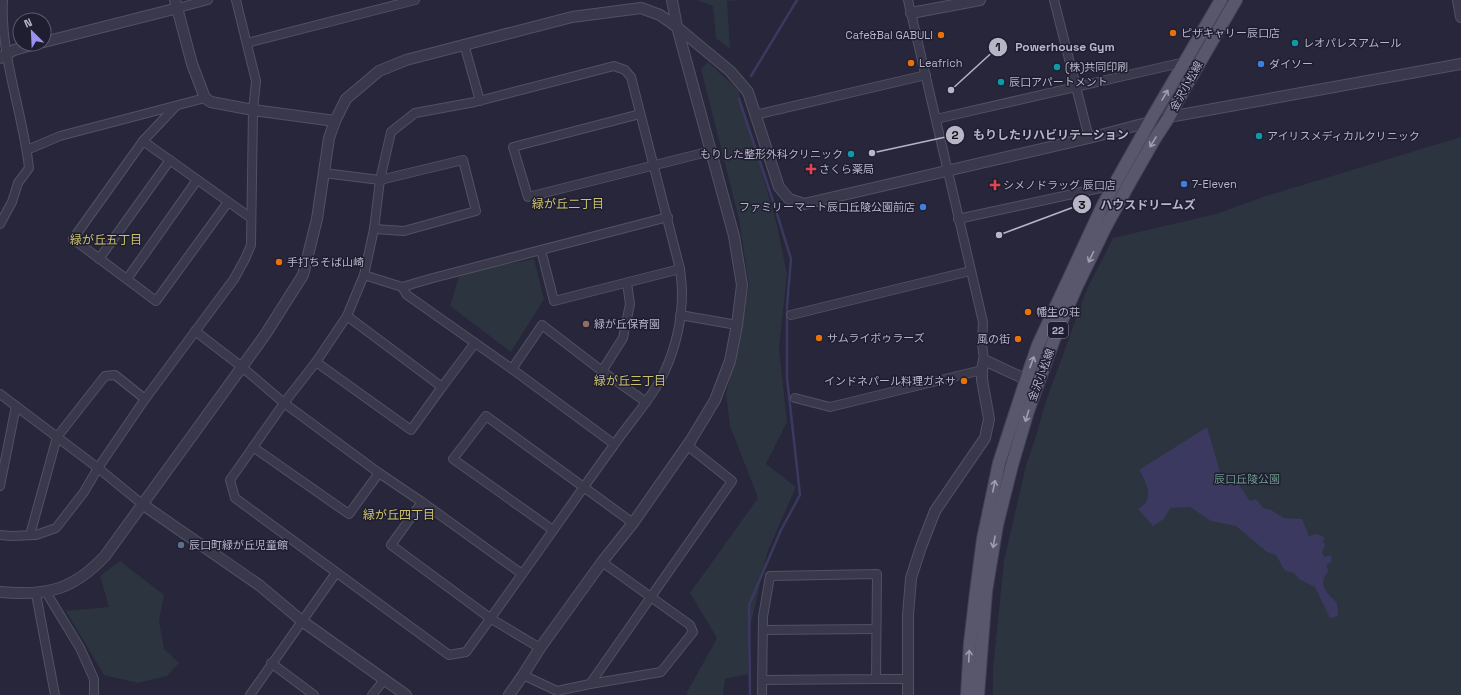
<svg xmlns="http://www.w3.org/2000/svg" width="1461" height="695" font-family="'Space Grotesk','Noto Sans JP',sans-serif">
  <rect width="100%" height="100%" fill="#27263b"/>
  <g fill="#2b343f">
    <polygon points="697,0 744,0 727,1 730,49 716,38 713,6"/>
    <polygon points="708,62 738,90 777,225 787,274 779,349 787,422 766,464 796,487 767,553 750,628 748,674 725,679 723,695 687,695 687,692 717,638 690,593 758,498 730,426 726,395 749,286 739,219 701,69"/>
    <polygon points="1461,137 1461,695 993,695 993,668 1004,561 1026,465 1036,436 1046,401 1087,289 1113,238 1216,214 1266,196"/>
    <polygon points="534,259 544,299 511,352 450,306 460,273"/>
    <polygon points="120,561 164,595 159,621 164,649 179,663 167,676 138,683 104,675 66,611 109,607 100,576"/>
  </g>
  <path fill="#3b395f" d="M 1207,427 L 1220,472 L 1221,483 L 1239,485 L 1250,501 L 1256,499 L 1263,508 L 1271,510 L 1284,518 L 1302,519 L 1309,536 L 1317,534 L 1325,538 L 1323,541 L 1325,546 L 1322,552 L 1324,557 L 1331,555 L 1332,561 L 1326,566 L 1329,571 C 1316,584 1327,593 1337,603 L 1338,616 L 1330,618 L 1315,587 L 1299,579 L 1294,573 L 1285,571 L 1276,555 L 1267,552 L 1236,526 L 1211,521 L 1190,507 L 1170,508 L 1164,519 L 1153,526 L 1138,509 C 1155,500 1147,483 1139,470 Z"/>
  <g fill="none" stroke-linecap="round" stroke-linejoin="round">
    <g stroke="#3b395f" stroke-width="2.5">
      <polyline points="751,76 797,0"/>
      <polyline points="739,99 774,204 791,259 787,306 787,378 800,495 781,530 749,605 750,695"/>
    </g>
    <defs>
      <g id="minor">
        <polyline points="908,0 983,322 982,344 984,360"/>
        <polyline points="1054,0 1089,138"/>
        <polyline points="178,8 208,0"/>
        <polyline points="247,43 415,0"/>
        <polyline points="464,44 480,101"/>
        <path d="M 614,66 L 625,70 L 631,77 L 680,269 C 681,277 682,285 682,293 C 682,320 675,349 664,373 C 653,397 629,423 614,445 C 564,514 516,584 466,652 L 449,655 L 235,498 L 230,480 L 284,403 L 316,362 L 347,316 L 364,275 L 374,229 L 380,180 L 391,132 L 415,113 L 475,102 Z"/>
        <polyline points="176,106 143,141 73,239 156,301 228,202"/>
        <polyline points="640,114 513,147 528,197 711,151"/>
        <polyline points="755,115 926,75"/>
        <polyline points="936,119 1185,62"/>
        <polyline points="143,141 251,218"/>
        <polyline points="27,150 60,136 205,98"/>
        <polyline points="324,173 380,180 463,160 476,211 404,231 374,229"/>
        <polyline points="958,219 1114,185"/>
        <path d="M 0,224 L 12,202 L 18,183 L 29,168 C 23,112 0,57 3,0"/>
        <polyline points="541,250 554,301 680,269"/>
        <polyline points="99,259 170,160"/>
        <polyline points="364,275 402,287 433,278 668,217"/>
        <polyline points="127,279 197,180"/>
        <polyline points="402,287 407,295 512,369 614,444"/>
        <polyline points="680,315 737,325"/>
        <polyline points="791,315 970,271"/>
        <polyline points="347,316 442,387 475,343"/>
        <polyline points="195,331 242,367 284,403 379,473 422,502 522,574"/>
        <polyline points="316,362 411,430 442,387"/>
        <polyline points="512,369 542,325 602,371 646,402"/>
        <polyline points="602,371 623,338 630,304 627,283"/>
        <polyline points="0,394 98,468 142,504"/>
        <polyline points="795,398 830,407 982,370"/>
        <polyline points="253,447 349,514 379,473"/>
        <polyline points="0,486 16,406"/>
        <polyline points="422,502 391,545 490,618 540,648"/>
        <polyline points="553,530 453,459 486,416 633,523"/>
        <polyline points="0,535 11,536 36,535 56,528 84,492 98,468 145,399 234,279 245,259 251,245 253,110 256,81 236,0"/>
        <polyline points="30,535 57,437 105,376 115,375 145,399"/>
        <polyline points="46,592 80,648 94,679 94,695"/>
        <polyline points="36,594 55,695"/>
        <polyline points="763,630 876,629"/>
        <polyline points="271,663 314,695"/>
        <polyline points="523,675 557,691 590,684 661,672 693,632 690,625 602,562"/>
        <polyline points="876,679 908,679"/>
        <polyline points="590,684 732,481 688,446"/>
        <polyline points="250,695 336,573"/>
        <polyline points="372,695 384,680"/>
        <polyline points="762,695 763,617 770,576 877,574 876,679 762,680"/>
      </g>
      <g id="tertiary">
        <polyline points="175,0 192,64 205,98 211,102 253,110 335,121"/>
        <polyline points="1458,0 1461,17"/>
        <polyline points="911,13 980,0"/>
        <polyline points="44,42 178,8"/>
        <polyline points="0,58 14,50 35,44"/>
        <polyline points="142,504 259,585 302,621 406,695"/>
        <path d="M 0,592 C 46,596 72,591 105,556 L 265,335 L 303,275 L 317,219 L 329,138 L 335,121 L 346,99 L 379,71 L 406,60 L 572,17 L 641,8 L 660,15 L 677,27 L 730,71 L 748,92 L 779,187 L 789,199 L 804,204 L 1089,138 L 1169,117 L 1461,64"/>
        <polyline points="509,695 523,675 540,648 602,562 633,523 691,440 715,400 730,361 737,325 742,285 734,236 677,27 672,0"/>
        <polyline points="908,695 908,615 911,578 921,547 935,511 985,438 989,419 982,380 982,370 984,360 1038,385"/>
      </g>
      <g id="primary">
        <polyline points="967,695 970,643 976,592 983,539 999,463 1026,380 1038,345 1103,205 1149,123 1221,0"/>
        <polyline points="978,695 986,591 997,525 1012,465 1028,411 1056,334 1076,288 1105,228 1129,184 1154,140 1169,117 1183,91 1236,0"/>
      </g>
    </defs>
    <use href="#minor" stroke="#525164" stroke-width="10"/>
    <use href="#tertiary" stroke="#525164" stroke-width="12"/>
    <use href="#primary" stroke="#444255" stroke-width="14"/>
    <use href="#minor" stroke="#3a394c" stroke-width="8"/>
    <use href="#tertiary" stroke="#3a394c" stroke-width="10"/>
    <use href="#primary" stroke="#58576c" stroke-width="12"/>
  </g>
  <defs><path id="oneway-shaft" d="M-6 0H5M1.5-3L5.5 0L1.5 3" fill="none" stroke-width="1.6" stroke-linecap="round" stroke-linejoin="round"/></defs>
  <g stroke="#9f9eb0">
    <use href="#oneway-shaft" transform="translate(1165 95) rotate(-59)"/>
    <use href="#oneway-shaft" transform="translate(1153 142) rotate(121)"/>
    <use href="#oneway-shaft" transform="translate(1091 257) rotate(116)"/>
    <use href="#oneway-shaft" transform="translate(1032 362) rotate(-70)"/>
    <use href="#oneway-shaft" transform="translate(1027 416) rotate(107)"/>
    <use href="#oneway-shaft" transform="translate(994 486) rotate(-78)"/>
    <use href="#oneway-shaft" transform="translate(994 542) rotate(100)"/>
    <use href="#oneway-shaft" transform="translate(969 656) rotate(-87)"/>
  </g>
  <g fill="#e8710a" stroke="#1f1e31" stroke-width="1.5">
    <circle cx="1173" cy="33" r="4"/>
    <circle cx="941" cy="35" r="4"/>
    <circle cx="911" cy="63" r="4"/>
    <circle cx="279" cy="262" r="4"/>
    <circle cx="1028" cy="312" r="4"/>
    <circle cx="819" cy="338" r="4"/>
    <circle cx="1018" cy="339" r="4"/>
    <circle cx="964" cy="381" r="4"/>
  </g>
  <g fill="#0f9aa8" stroke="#1f1e31" stroke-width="1.5">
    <circle cx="1295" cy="43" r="4"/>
    <circle cx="1057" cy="67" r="4"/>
    <circle cx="1001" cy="82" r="4"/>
    <circle cx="1259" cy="136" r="4"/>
    <circle cx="851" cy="154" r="4"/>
  </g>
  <g fill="#3f7fe0" stroke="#1f1e31" stroke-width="1.5">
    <circle cx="1261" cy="64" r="4"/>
    <circle cx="1184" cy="184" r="4"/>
    <circle cx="923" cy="207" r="4"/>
  </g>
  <g fill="#e0444e" stroke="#1f1e31" stroke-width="1.5">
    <path d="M809 163h4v4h4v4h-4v4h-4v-4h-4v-4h4z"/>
    <path d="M993 179h4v4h4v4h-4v4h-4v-4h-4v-4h4z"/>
  </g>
  <circle fill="#8d6e63" stroke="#1f1e31" stroke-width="1.5" cx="586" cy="324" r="4"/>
  <circle fill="#5c6f8a" stroke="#1f1e31" stroke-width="1.5" cx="181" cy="545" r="4"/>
  <g text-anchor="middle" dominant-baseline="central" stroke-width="3" stroke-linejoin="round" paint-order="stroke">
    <rect fill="#1f1e31" stroke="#89889a" stroke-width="1" x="1048" y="322" width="20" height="16" rx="3"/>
    <g font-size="10" font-weight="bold" fill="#b7b5c7">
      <text x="1058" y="330">22</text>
    </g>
    <g font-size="11" fill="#b7b5c7" stroke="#1f1e31" text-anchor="start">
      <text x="1181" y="33">ピザキャリー辰口店</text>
      <text x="933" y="35" text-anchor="end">Cafe&amp;Bal GABULI</text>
      <text x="1303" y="43">レオパレスアムール</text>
      <text x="919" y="63">Leafrich</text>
      <text x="1269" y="64">ダイソー</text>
      <text x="1065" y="67">(株)共同印刷</text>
      <text x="1009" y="82">辰口アパートメント</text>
      <text x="1267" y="136">アイリスメディカルクリニック</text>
      <text x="843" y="154" text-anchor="end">もりした整形外科クリニック</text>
      <text x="819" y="169">さくら薬局</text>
      <text x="1192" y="184">7-Eleven</text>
      <text x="1003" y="185">シメノドラッグ 辰口店</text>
      <text x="915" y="207" text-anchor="end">ファミリーマート辰口丘陵公園前店</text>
      <text x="287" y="262">手打ちそば山崎</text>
      <text x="1036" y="312">幡生の荘</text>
      <text x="594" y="324">緑が丘保育園</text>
      <text x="827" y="338">サムライボゥラーズ</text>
      <text x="1010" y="339" text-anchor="end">風の街</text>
      <text x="956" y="381" text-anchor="end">インドネパール料理ガネサ</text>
      <text x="189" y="545">辰口町緑が丘児童館</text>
    </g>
    <g font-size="11" fill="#b7b5c7" stroke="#1f1e31">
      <text transform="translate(1186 86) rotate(-61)">金沢小松線</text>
      <text transform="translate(1041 375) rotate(-70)">金沢小松線</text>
    </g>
    <g font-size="11" fill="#6e968a" stroke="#1f1e31">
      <text x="1247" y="479">辰口丘陵公園</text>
    </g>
    <g font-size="12" fill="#ccc26b" stroke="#1f1e31">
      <text x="568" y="204">緑が丘二丁目</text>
      <text x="106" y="240">緑が丘五丁目</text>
      <text x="630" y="381">緑が丘三丁目</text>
      <text x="399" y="515">緑が丘四丁目</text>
    </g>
  </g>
  <path fill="none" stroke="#b7b5c7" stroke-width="1.5" d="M951 90L998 47M872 153L955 135M999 235L1082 204"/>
  <g fill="#b7b5c7" stroke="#1f1e31" stroke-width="1.5">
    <circle cx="951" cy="90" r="4"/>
    <circle cx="872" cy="153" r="4"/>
    <circle cx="999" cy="235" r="4"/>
    <circle cx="998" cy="47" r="10"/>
    <circle cx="955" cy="135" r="10"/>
    <circle cx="1082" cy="204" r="10"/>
  </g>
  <g font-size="12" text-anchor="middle" font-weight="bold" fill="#111">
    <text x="998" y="51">1</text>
    <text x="955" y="139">2</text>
    <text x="1082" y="209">3</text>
  </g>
  <g font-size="12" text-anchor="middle" font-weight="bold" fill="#b7b5c7" stroke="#1f1e31" stroke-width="3" stroke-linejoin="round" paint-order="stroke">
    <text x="1065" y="51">Powerhouse Gym</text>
    <text x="1051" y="139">もりしたリハビリテーション</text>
    <text x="1148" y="209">ハウスドリームズ</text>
  </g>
  <g transform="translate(32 32) rotate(336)"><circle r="19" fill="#1f1e31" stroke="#5c5a6d"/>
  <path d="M0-3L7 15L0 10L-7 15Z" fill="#9992ef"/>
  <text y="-6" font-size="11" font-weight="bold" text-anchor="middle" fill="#b7b5c7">N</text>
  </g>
</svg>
